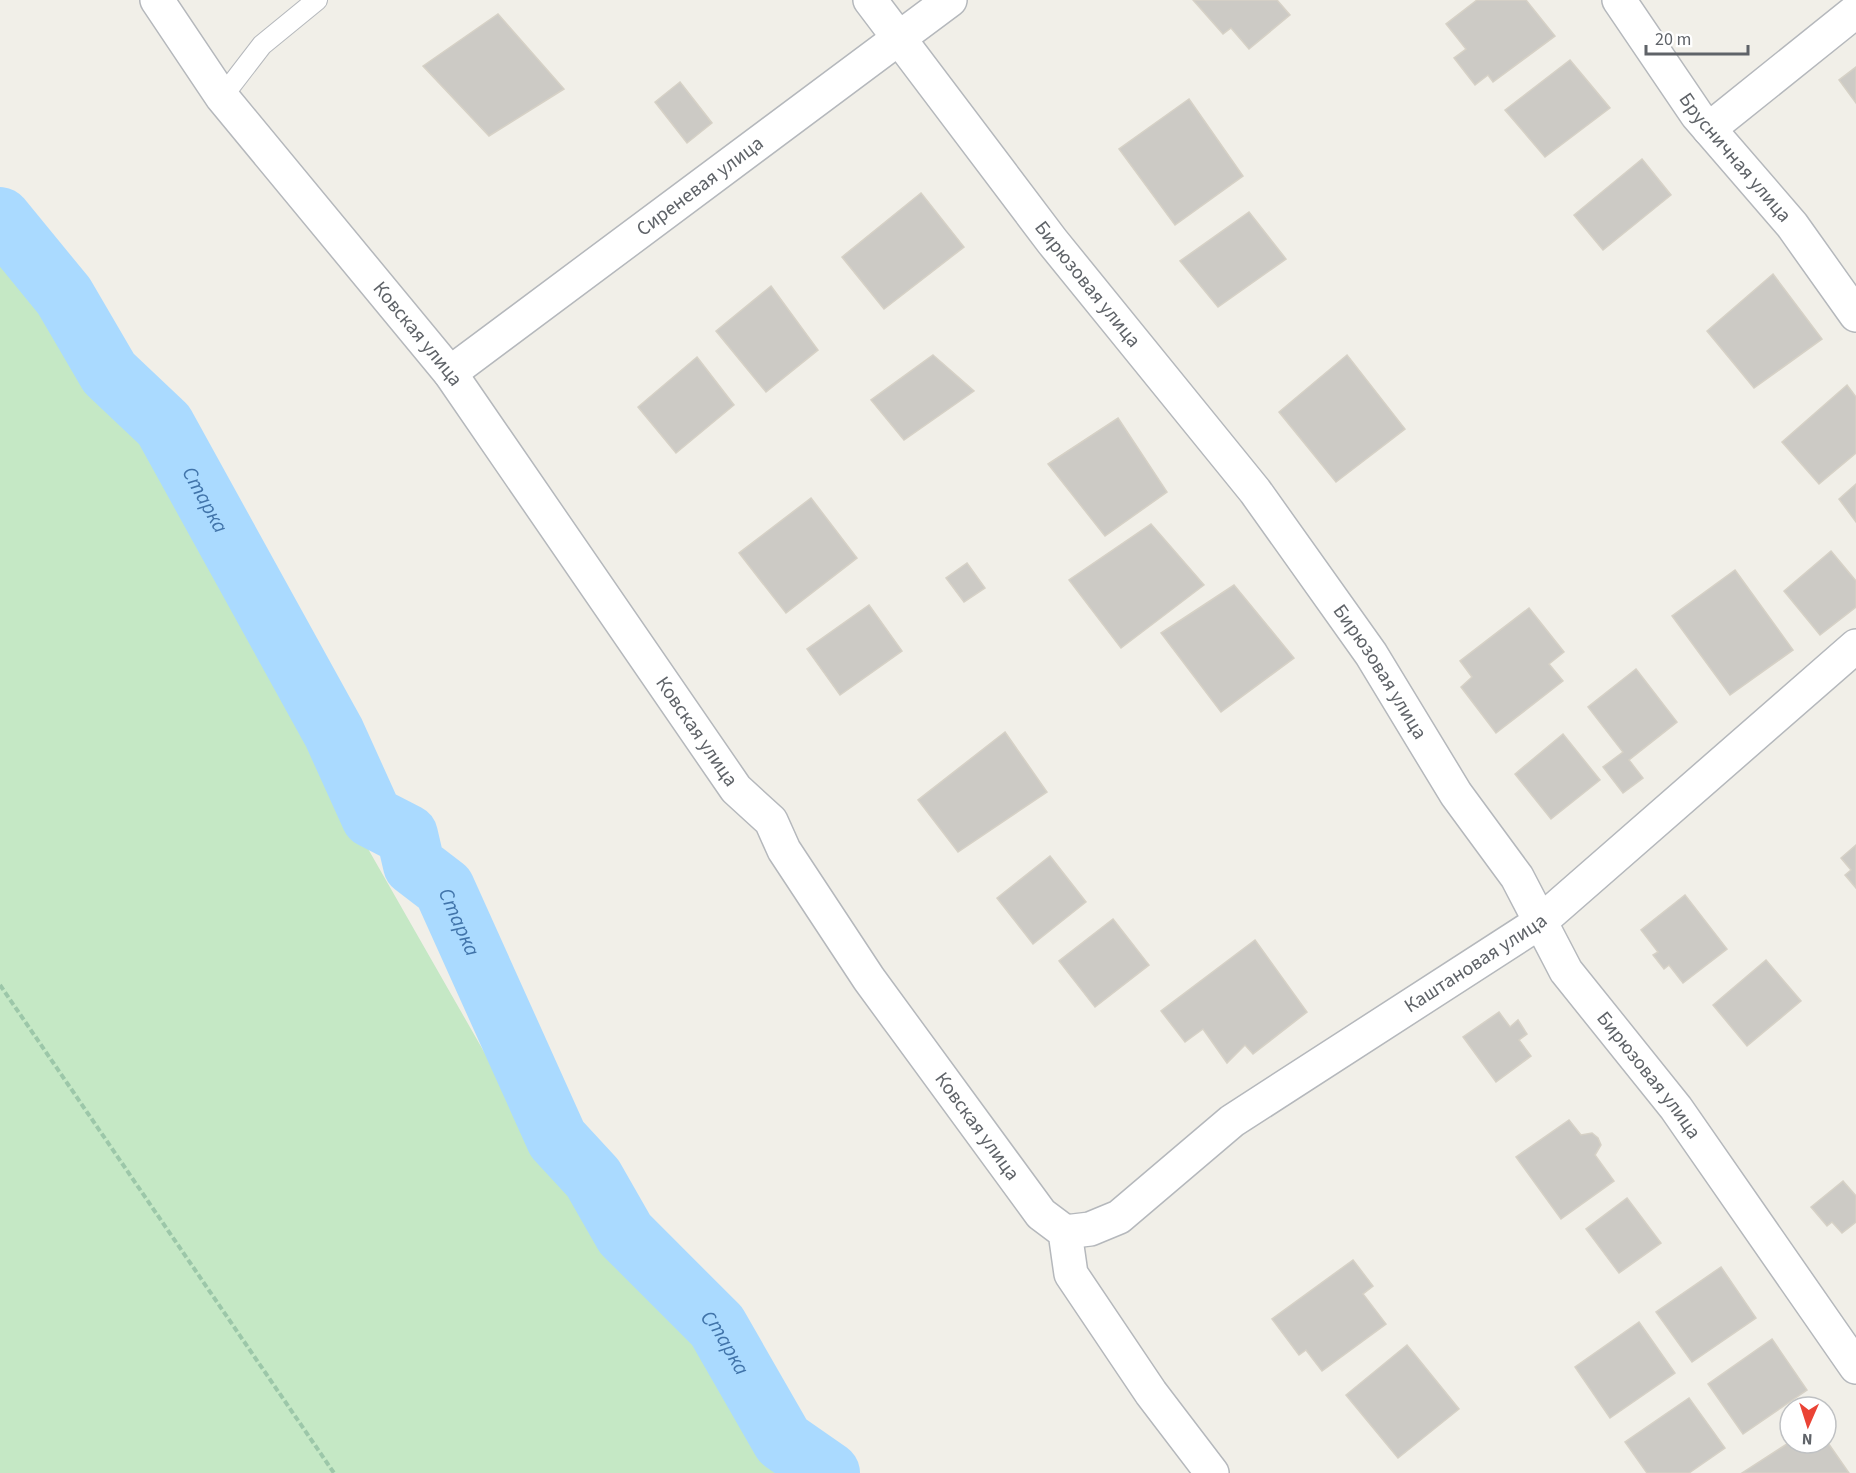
<svg xmlns="http://www.w3.org/2000/svg" width="1856" height="1473" font-family="'Source Sans 3',sans-serif">
  <rect width="100%" height="100%" fill="#f1efe8"/>
  <polygon fill="#c5e8c5" points="0,235 57,304 98,375 153,456 363,840 547,1162 774,1447 809,1473 0,1473"/>
  <g fill="none" stroke-linecap="round" stroke-linejoin="round">
    <path stroke="#aadaff" stroke-width="62" id="s1" d="M 0,218 L 64,296 L 109,373 L 164,425 L 334,733 L 372,817 L 407,835 L 414,865 L 444,888 L 557,1139 L 593,1178 L 625,1234 L 717,1326 L 783,1441 L 829,1473"/>
  </g>
  <g fill="#cccac5" stroke="#d6d1c6" stroke-width="1.5">
    <polygon points="1193,0 1277,0 1290,15 1249,49 1231,28 1223,34"/>
    <polygon points="1477,0 1526,0 1555,36 1493,82 1488,75 1475,85 1454,58 1466,49 1446,24"/>
    <polygon points="498,14 564,89 489,136 423,66"/>
    <polygon points="1570,60 1610,108 1545,157 1505,110"/>
    <polygon points="1856,67 1856,103 1839,80"/>
    <polygon points="680,82 712,123 687,143 655,102"/>
    <polygon points="1189,99 1243,176 1175,225 1119,149"/>
    <polygon points="1642,159 1671,195 1603,250 1574,215"/>
    <polygon points="921,193 964,247 884,309 842,257"/>
    <polygon points="1249,212 1286,259 1218,307 1180,261"/>
    <polygon points="1773,274 1822,339 1754,388 1707,331"/>
    <polygon points="771,286 818,350 766,392 716,331"/>
    <polygon points="933,355 974,391 904,440 871,400"/>
    <polygon points="1347,355 1405,429 1336,482 1279,412"/>
    <polygon points="697,357 734,405 676,453 638,407"/>
    <polygon points="1847,385 1856,397 1856,453 1819,484 1782,442"/>
    <polygon points="1118,418 1167,492 1105,536 1048,464"/>
    <polygon points="1856,484 1856,522 1839,499"/>
    <polygon points="811,498 857,558 786,613 739,553"/>
    <polygon points="1151,524 1204,585 1121,648 1069,580"/>
    <polygon points="1831,551 1856,581 1856,607 1820,635 1784,591"/>
    <polygon points="967,563 985,588 964,602 946,578"/>
    <polygon points="1735,570 1793,650 1730,695 1672,616"/>
    <polygon points="1234,585 1294,658 1221,712 1161,633"/>
    <polygon points="869,605 902,651 840,695 807,649"/>
    <polygon points="1529,608 1564,652 1549,664 1563,681 1496,733 1461,687 1472,677 1460,661"/>
    <polygon points="1636,669 1677,722 1629,760 1643,778 1623,793 1603,767 1623,752 1588,707"/>
    <polygon points="1005,732 1047,792 958,852 918,800"/>
    <polygon points="1563,734 1600,780 1551,819 1515,774"/>
    <polygon points="1856,845 1856,888 1845,875 1851,870 1841,858"/>
    <polygon points="1050,856 1086,902 1033,944 997,898"/>
    <polygon points="1685,895 1727,949 1683,983 1669,965 1664,969 1653,955 1658,952 1641,930"/>
    <polygon points="1113,919 1149,965 1095,1007 1059,961"/>
    <polygon points="1255,940 1307,1012 1253,1054 1245,1045 1227,1063 1203,1029 1185,1042 1161,1011"/>
    <polygon points="1766,960 1801,1001 1747,1046 1713,1005"/>
    <polygon points="1499,1012 1510,1027 1518,1020 1527,1034 1519,1040 1531,1056 1496,1082 1463,1037"/>
    <polygon points="1569,1120 1581,1135 1592,1133 1598,1138 1601,1145 1595,1155 1614,1181 1561,1219 1516,1157"/>
    <polygon points="1843,1181 1856,1196 1856,1222 1842,1233 1832,1222 1827,1226 1811,1207"/>
    <polygon points="1627,1198 1661,1243 1619,1273 1586,1229"/>
    <polygon points="1353,1260 1373,1286 1363,1294 1386,1324 1322,1371 1306,1350 1299,1355 1272,1319"/>
    <polygon points="1721,1267 1756,1318 1692,1362 1656,1312"/>
    <polygon points="1639,1322 1675,1373 1610,1418 1575,1367"/>
    <polygon points="1772,1339 1807,1390 1743,1434 1708,1384"/>
    <polygon points="1407,1345 1459,1409 1398,1458 1346,1395"/>
    <polygon points="1689,1398 1725,1448 1689,1473 1647,1473 1625,1442"/>
    <polygon points="1826,1440 1849,1473 1742,1473 1790,1442 1826,1443"/>
  </g>
  <g fill="none" stroke-linecap="round" stroke-linejoin="round">
    <defs>
      <polyline id="service" points="222,97 262,45 317,0"/>
      <g id="minor">
        <path id="s2" d="M 157,0 L 222,97 L 450,373 L 736,789 L 771,821 L 784,850 L 869,979 L 1041,1214 L 1065,1232 L 1071,1274 L 1151,1393 L 1212,1473"/>
        <path id="s3" d="M 870,0 L 1052,241 L 1255,491 L 1371,654 L 1456,794 L 1517,877 L 1566,971 L 1676,1108 L 1856,1367"/>
        <path id="s4" d="M 1619,0 L 1697,115 L 1792,225 L 1856,315"/>
        <polyline points="1709,129 1856,11"/>
        <path id="s5" d="M 450,373 L 950,0"/>
        <path id="s6" d="M 1065,1232 L 1090,1229 L 1119,1217 L 1232,1121 L 1540,922 L 1856,646"/>
      </g>
    </defs>
    <use href="#service" stroke="#b5b8bc" stroke-width="22"/>
    <use href="#minor" stroke="#b5b8bc" stroke-width="36"/>
    <polyline stroke="#9cc7a9" stroke-width="4" stroke-dasharray="6 3" stroke-linecap="butt" points="0,985 334,1473"/>
    <use href="#service" stroke="#fff" stroke-width="20"/>
    <use href="#minor" stroke="#fff" stroke-width="33"/>
  </g>
  <g text-anchor="middle" dominant-baseline="central" stroke-width="4.5" stroke-linejoin="round" paint-order="stroke">
    <g font-size="20" fill="#5f6368" stroke="#fff">
      <text stroke="none"><textPath href="#s4" startOffset="196">Брусничная улица</textPath></text>
      <text stroke="none"><textPath href="#s5" startOffset="312">Сиреневая улица</textPath></text>
      <text stroke="none"><textPath href="#s3" startOffset="358">Бирюзовая улица</textPath></text>
      <text stroke="none"><textPath href="#s2" startOffset="424">Ковская улица</textPath></text>
      <text stroke="none"><textPath href="#s3" startOffset="844">Бирюзовая улица</textPath></text>
      <text stroke="none"><textPath href="#s2" startOffset="910">Ковская улица</textPath></text>
      <text stroke="none"><textPath href="#s6" startOffset="495">Каштановая улица</textPath></text>
      <text stroke="none"><textPath href="#s3" startOffset="1330">Бирюзовая улица</textPath></text>
      <text stroke="none"><textPath href="#s2" startOffset="1396">Ковская улица</textPath></text>
    </g>
    <g font-size="21" font-style="italic" fill="#4174aa" stroke="#fff">
      <text stroke="none"><textPath href="#s1" startOffset="351">Старка</textPath></text>
      <text stroke="none"><textPath href="#s1" startOffset="855">Старка</textPath></text>
      <text stroke="none"><textPath href="#s1" startOffset="1359">Старка</textPath></text>
    </g>
  </g>
  <g transform="translate(1808 1425) rotate(183)"><circle r="28" fill="#ffffff" stroke="#bfc1c3" stroke-width="1.5"/>
  <path d="M0-4.5L10 22L0 15L-10 22Z" fill="#ea4335"/>
  <text y="-9" font-size="16" font-weight="bold" text-anchor="middle" fill="#5f6368">N</text>
  </g>
  <path d="M1646 45v9h102v-9" fill="none" stroke="#5f6368" stroke-width="3"/>
  <text x="1655" y="45" font-size="18" fill="#5f6368" stroke="#ffffff" stroke-width="4.5" paint-order="stroke">20 m</text>
</svg>
